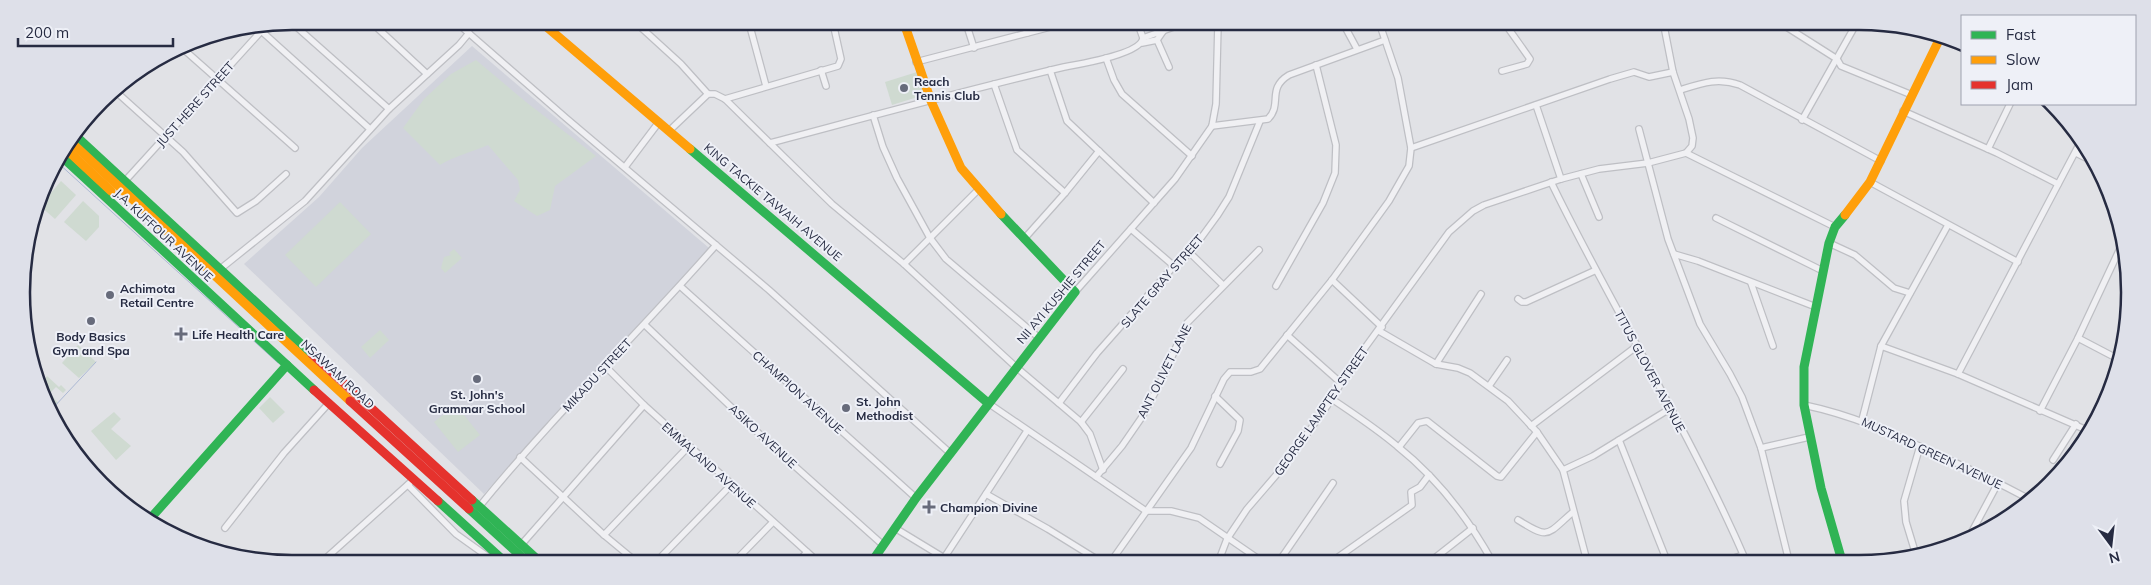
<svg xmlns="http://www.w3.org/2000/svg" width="2151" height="585" font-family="Mulish,sans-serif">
  <rect width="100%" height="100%" fill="#e1e2e6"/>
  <polygon fill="#d1d3dc" points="472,46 709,248 484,494 244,264 319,197 362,148"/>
  <g fill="#cfdad1">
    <path d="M 476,60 L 526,102 L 596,156 L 555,186 L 550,210 L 537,216 L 514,201 L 520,190 L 518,180 L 488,145 C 472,152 455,156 440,165 L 403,128 L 424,99 L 451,74 Z"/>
    <polygon points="917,72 924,95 892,105 885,82"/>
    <polygon points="61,181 76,195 55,219 40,206"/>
    <polygon points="83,201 99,216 99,227 86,241 64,222"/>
    <polygon points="340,202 371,234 316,287 285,255"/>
    <polygon points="454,249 462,258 445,273 441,268 444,257 451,255 449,253"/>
    <polygon points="380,330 389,340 370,358 361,347"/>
    <polygon points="78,345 96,362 79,378 62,363"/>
    <polygon points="47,376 59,387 61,385 66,390 63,393 56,387 50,393 58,403 53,408 41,383"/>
    <polygon points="270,397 285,412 273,423 259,408"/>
    <polygon points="456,405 480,435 458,452 434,422"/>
    <polygon points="114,412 121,419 111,429 131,446 116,460 91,431"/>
  </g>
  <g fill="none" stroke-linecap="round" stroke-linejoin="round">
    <g stroke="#acb9d4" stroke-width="1">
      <polyline points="57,162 278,363"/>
      <polyline points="53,408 96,362"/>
    </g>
    <defs>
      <g id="street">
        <polyline points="291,22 389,109"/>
        <polyline points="371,22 427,74"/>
        <polyline points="456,22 566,118 769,290 950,453"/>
        <polyline points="635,22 681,64 708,94 715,94 725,99 832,204 904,264 1016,367 1081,422 1090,434 1103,470"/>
        <polyline points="749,23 766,86"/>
        <polyline points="966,23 974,48"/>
        <polyline points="1024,24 1027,33"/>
        <polyline points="1138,24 1143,38"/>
        <polyline points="1344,25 1357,49"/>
        <polyline points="1785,26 1837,59 1841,66 1912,95"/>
        <polyline points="258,28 370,129"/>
        <polyline points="1157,40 1169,67"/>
        <polyline points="1142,43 1157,40 1164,30"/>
        <polyline points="181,47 295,148"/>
        <polyline points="1106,58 1114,80 1122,94 1192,156"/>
        <polyline points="916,62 1062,24"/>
        <polyline points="821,70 826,86"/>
        <polyline points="1050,70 1067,121 1154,203"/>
        <polyline points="1502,71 1527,64 1530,59 1506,25"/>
        <polyline points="994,84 1017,150 1065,193"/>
        <polyline points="113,89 183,152 237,213 256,201 286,174"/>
        <path d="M 1680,90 C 1702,83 1718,77 1740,85 L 1881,161"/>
        <polyline points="725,99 838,66 841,59 833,23"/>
        <polyline points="1536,105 1561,179"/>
        <polyline points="1903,111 1997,153 2058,184"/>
        <polyline points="873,115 883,147 897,178 930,238 946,259 1038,337"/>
        <polyline points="1802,120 1855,26"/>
        <path d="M 1212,126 L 1268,119 C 1283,104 1266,89 1289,75 L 1385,40"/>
        <polyline points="1639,129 1668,239 1700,324 1730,374 1742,397 1761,448 1789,561"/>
        <polyline points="669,131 708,94"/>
        <path d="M 770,143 C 868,117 966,90 1064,67 C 1080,64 1141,54 1143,38 L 1182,24"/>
        <polyline points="1411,148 1610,79 1634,72 1649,77 1673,72"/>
        <polyline points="1988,149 2010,104"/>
        <polyline points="1686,153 1835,227"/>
        <polyline points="2076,153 2092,161"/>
        <polyline points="625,167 659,122"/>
        <polyline points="1581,174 1599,217"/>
        <polyline points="125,181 265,27"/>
        <path d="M 1551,182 C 1613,310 1690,431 1746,561"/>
        <polyline points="1870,182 2018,262"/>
        <polyline points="1716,218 1823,271"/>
        <polyline points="1131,229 1174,266"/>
        <polyline points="1024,239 1065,193 1099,151"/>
        <polyline points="1829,243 1855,255 1894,288 1910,293"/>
        <polyline points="1190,253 1223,285"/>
        <polyline points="1674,254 1698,261 1816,307"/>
        <polyline points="904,264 978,190"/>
        <polyline points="219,270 305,201 389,109 459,45 469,33"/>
        <polyline points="1332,280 1382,327"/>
        <polyline points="1751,283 1773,346"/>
        <polyline points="680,286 916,498"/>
        <polyline points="1276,286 1323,203 1335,173 1336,145 1316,65"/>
        <polyline points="1075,292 1175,179 1212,126 1216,104 1218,24"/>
        <polyline points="1518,299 1522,302 1526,302 1594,271"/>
        <polyline points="645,325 770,444 883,545"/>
        <polyline points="1379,331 1436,364 1458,368 1470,373 1508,401 1537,432 1563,470 1587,561"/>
        <polyline points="1287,335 1341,383"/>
        <polyline points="2078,338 2120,360"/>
        <polyline points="1881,346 1948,225"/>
        <polyline points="1436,364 1481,294"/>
        <polyline points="605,366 644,405 816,560"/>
        <polyline points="1958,374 2082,139"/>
        <polyline points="1489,386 1507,360"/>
        <polyline points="1215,396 1240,420 1238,431 1220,464"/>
        <path d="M 1332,399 C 1354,414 1377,429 1397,446 C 1436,477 1468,518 1492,561"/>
        <polyline points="988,403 1146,511 1171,511 1199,518 1260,560"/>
        <polyline points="1059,403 1097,353 1174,266 1190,253 1217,216 1229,197 1260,121"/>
        <path d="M 1804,405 C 1852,415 1892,433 1936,454 C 1968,468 1999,483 2029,499"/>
        <polyline points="2040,411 2078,338 2124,240"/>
        <polyline points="1862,420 1881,346 1958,374 2089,431"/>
        <polyline points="1081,422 1123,369"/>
        <polyline points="1531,426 1637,346"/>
        <polyline points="1619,440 1667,561"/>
        <polyline points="1399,447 1418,423 1427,421 1497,476 1501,477 1537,432"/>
        <polyline points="1761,448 1809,437"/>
        <polyline points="520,457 604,535 633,559"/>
        <polyline points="2053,460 2076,424"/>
        <polyline points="1563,470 1593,456 1671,408"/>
        <polyline points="1096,477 1122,446 1142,417 1160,383 1187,323 1259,250"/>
        <polyline points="408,485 456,534 491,559"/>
        <polyline points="986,494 1048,529 1098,560"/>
        <path d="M 479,507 C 553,416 639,333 716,245"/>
        <path d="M 1518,520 C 1550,540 1546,535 1573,512"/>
        <polyline points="225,528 284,453 329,403"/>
        <polyline points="895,528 946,559"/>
        <polyline points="604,535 689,446"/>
        <polyline points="1968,539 1998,483"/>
        <polyline points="521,545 644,405"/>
        <polyline points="1916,555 1906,522 1904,501 1920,446"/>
        <polyline points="944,558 1027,431"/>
        <polyline points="325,559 413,480"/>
        <polyline points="659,559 731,485"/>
        <polyline points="737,559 773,522"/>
        <polyline points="800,560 807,552"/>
        <polyline points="1112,560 1191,448 1224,379 1230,372 1251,372 1260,369 1332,280 1389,201 1409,166 1411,148 1398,78 1380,25"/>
        <polyline points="1219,560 1227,539 1247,509 1284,466 1327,406 1351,367 1449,232 1473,211 1484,205 1561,179 1599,169 1648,163 1686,153 1692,146 1693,138 1689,119 1673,72 1664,26"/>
        <polyline points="1280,560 1333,483"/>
        <polyline points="1334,560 1412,505 1411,492 1420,487 1429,475"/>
        <polyline points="1431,561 1473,528"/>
        <polyline points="1725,561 1743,555"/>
      </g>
    </defs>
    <use href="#street" stroke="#bebfc4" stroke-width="8"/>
    <use href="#street" stroke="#f0f0f3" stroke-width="5.5"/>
    <g stroke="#30b455" stroke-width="9">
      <polyline points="77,137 312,354"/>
      <polyline points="690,149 988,403"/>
      <polyline points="61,156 314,390"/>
      <polyline points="472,500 537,559"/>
      <polyline points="438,501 502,559"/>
      <polyline points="469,509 524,559"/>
      <polyline points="149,520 287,365"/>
      <polyline points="873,560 916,498 1075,292 1001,214"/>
      <polyline points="1842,561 1821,488 1804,405 1804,367 1829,243 1835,227 1845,215"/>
    </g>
    <g stroke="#ff9f0a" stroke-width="9">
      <polyline points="541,22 690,149"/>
      <polyline points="904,23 931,101 961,168 1001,214"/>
      <polyline points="72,143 350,401"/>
      <polyline points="67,150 111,191"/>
      <polyline points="1845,215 1870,182 1940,38"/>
    </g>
    <g stroke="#e5322d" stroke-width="9">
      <polyline points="312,354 472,500"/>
      <polyline points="314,390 438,501"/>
      <polyline points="350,401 469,509"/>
    </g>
  </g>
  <g fill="#676b7b" stroke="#eef0f7" stroke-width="2">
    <circle cx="904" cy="88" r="5"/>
    <circle cx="110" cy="295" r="5"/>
    <circle cx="91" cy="321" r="5"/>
    <path d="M178.5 326.5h5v5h5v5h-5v5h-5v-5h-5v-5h5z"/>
    <circle cx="477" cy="379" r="5"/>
    <circle cx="846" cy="408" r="5"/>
    <path d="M926.5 499.5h5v5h5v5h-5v5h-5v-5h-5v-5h5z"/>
  </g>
  <g text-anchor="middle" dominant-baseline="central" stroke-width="4" stroke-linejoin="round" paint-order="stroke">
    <g font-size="12" font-weight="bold" fill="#262b42" stroke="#eef0f7" text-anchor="start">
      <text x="914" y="81">Reach<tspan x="914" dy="14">Tennis Club</tspan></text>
      <text x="120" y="288">Achimota<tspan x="120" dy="14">Retail Centre</tspan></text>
      <text x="192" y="334">Life Health Care</text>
      <text x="91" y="336" text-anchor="middle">Body Basics<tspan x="91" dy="14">Gym and Spa</tspan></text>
      <text x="477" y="394" text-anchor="middle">St. John's<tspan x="477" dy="14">Grammar School</tspan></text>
      <text x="856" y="401">St. John<tspan x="856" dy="14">Methodist</tspan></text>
      <text x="940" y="507">Champion Divine</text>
    </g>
    <g font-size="12" fill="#262b42" stroke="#eef0f7">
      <text transform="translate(195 104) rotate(-48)">JUST HERE STREET</text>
      <text transform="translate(773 202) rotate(40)">KING TACKIE TAWAIH AVENUE</text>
      <text transform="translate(164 235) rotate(43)">J.A. KUFFOUR AVENUE</text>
      <text transform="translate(1162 281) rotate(-49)">SLATE GRAY STREET</text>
      <text transform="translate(1061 292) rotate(-50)">NII AYI KUSHIE STREET</text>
      <text transform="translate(1164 371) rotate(-63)">ANT OLIVET LANE</text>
      <text transform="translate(1650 371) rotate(62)">TITUS GLOVER AVENUE</text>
      <text transform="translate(338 374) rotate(43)">NSAWAM ROAD</text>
      <text transform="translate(597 375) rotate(-47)">MIKADU STREET</text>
      <text transform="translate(798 392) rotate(42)">CHAMPION AVENUE</text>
      <text transform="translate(1321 411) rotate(-55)">GEORGE LAMPTEY STREET</text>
      <text transform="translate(763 436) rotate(43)">ASIKO AVENUE</text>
      <text transform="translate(1932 453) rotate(25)">MUSTARD GREEN AVENUE</text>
      <text transform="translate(709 465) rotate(42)">EMMALAND AVENUE</text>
    </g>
  </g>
  <path d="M0 0H2151V585H0ZM292 30H1859A262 262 0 0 1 2121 292V293A262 262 0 0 1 1859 555H292A262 262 0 0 1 30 293V292A262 262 0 0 1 292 30Z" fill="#dee0e9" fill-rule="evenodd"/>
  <path fill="none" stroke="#262b42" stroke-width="2.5" d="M292 30H1859A262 262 0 0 1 2121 292V293A262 262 0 0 1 1859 555H292A262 262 0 0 1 30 293V292A262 262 0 0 1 292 30Z"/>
  <rect x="1961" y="15" width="175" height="90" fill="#eef0f7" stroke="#9ea1af"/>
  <rect x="1971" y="31" width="25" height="8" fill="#30b455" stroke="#9ea1af"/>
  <text x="2006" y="40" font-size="15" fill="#262b42">Fast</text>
  <rect x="1971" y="56" width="25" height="8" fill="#ff9f0a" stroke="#9ea1af"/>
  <text x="2006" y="65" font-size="15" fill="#262b42">Slow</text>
  <rect x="1971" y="81" width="25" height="8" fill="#e5322d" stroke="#9ea1af"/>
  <text x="2006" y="90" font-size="15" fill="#262b42">Jam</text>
  <g transform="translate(2111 545) rotate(165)" stroke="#eef0f7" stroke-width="4" paint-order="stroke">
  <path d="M0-4L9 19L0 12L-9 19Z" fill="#262b42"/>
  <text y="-8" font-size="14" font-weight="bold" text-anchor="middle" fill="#262b42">N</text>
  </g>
  <path d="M18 38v8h155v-8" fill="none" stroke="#262b42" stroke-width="2.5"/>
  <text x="25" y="38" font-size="15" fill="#262b42" stroke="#eef0f7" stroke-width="4" paint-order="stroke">200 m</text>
</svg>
